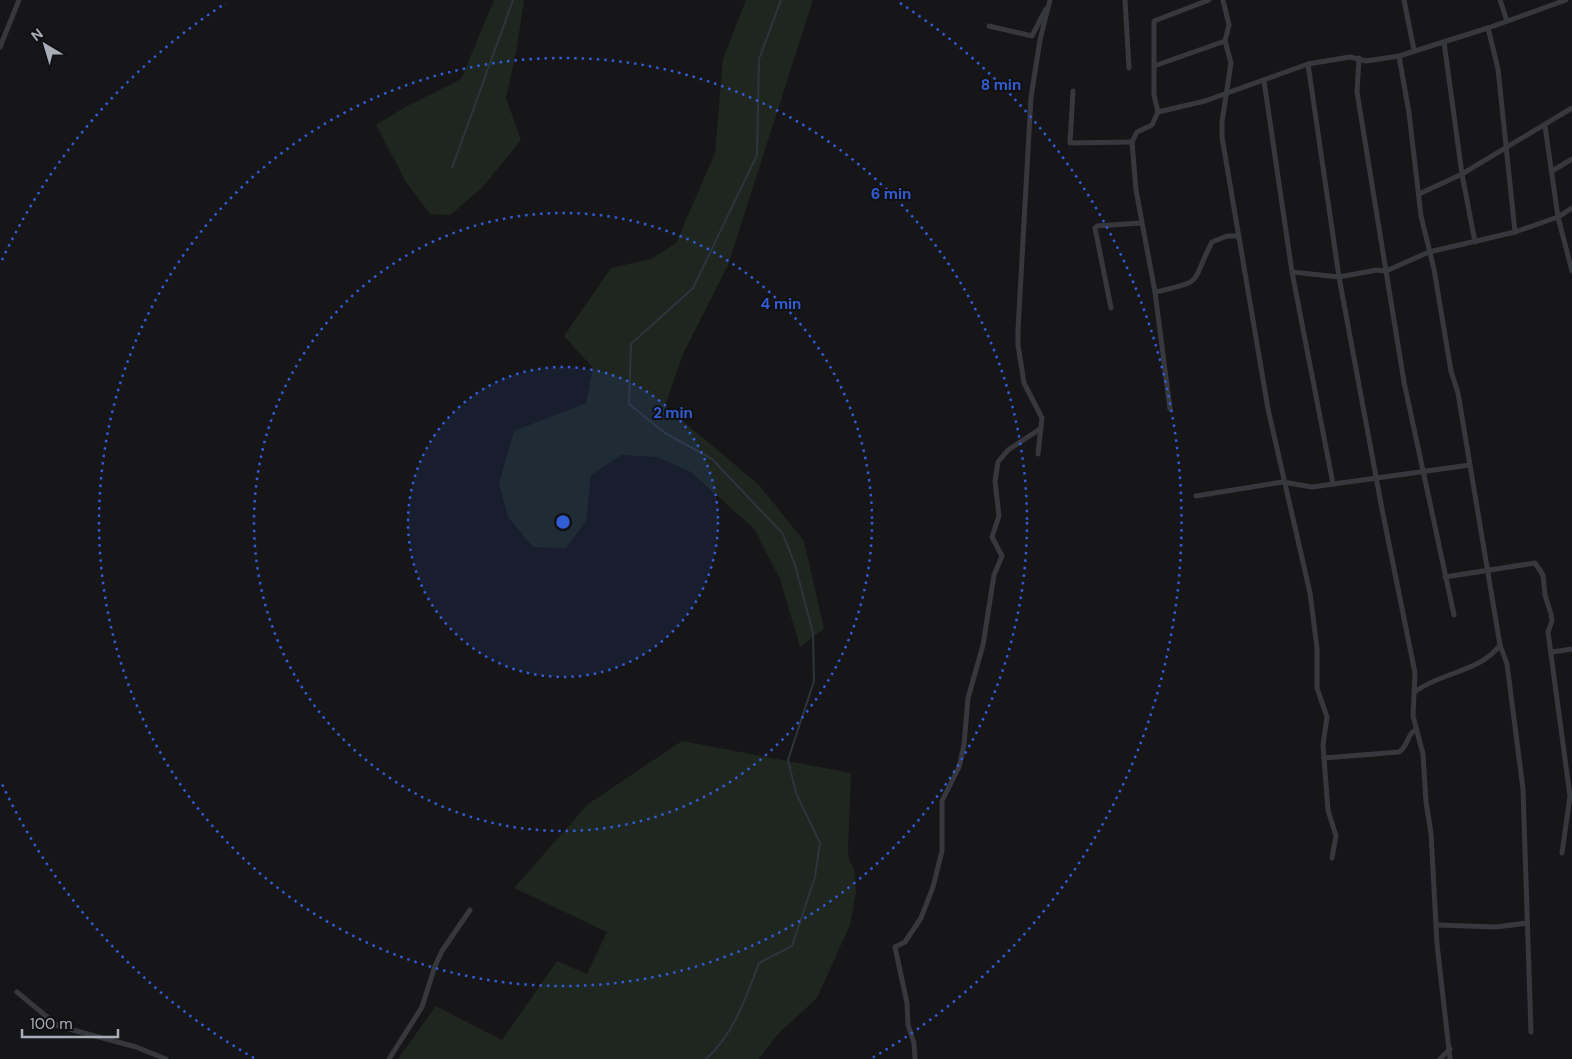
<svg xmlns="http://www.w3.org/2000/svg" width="1572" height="1059" font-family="'DM Sans',sans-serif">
  <rect width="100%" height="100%" fill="#161618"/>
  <g fill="#1e261f">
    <polygon points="494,0 524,0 517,47 506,98 521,140 482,188 450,215 430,214 406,182 376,125 405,107 461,79"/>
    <polygon points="746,0 813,0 728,265 683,354 665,406 759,485 804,541 824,629 800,647 780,579 754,529 691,472 657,457 621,455 591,475 586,521 566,548 533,547 508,517 499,483 514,431 586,403 593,368 564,336 611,268 651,259 676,243 715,153 723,59"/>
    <polygon points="682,741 851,773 848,849 849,859 854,868 856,892 850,925 817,998 778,1034 759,1059 398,1059 436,1006 502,1040 557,961 587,974 607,932 514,888 588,804"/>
  </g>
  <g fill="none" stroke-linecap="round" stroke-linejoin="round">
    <g stroke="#2c353c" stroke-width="2">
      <polyline points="452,168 513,0"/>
      <path d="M 706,1059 C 734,1034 746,997 759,963 L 792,946 L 815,877 L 820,843 L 796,793 L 788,760 L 814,681 L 813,633 L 795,565 L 783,534 L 712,459 L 665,433 L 629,404 L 631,344 L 693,288 L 757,155 L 759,59 L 781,0"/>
    </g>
    <g stroke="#37383d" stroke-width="5">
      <polyline points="1125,0 1129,68"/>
      <polyline points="1404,0 1414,50"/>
      <polyline points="1500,0 1507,21"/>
      <polyline points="989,26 1032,36 1046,9"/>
      <polyline points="1488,28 1498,69 1515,232"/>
      <polyline points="1225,41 1231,63 1222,122 1222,137 1268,409 1310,593 1317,648 1317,688 1327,717 1323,745 1328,810 1336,836 1332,858"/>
      <polyline points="1444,42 1462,174 1475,242"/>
      <polyline points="0,47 19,0"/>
      <polyline points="1399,56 1409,113 1421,216 1434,269 1451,371 1458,393 1500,645 1507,664 1523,789 1531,1032"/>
      <polyline points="1359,58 1357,92 1404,382 1454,615"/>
      <polyline points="1308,64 1339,277 1382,509 1415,673 1413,716 1423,754 1426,802 1431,833 1437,944 1450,1059"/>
      <polyline points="1154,66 1225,41 1229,25 1223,0"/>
      <polyline points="1264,81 1292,272 1333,484"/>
      <polyline points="1073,91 1070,143 1132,142"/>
      <polyline points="1158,112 1154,95 1154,21 1209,0"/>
      <polyline points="1545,126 1558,217 1572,271"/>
      <polyline points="1552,171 1572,159"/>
      <polyline points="1419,194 1462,174 1572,108"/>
      <polyline points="1292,272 1339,277 1377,270 1386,271 1429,252 1515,232 1558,217 1572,208"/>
      <path d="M 1155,292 C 1206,281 1190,284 1212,242 L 1227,236 L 1239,236"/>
      <polyline points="1111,308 1095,228 1097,226 1141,223"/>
      <polyline points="1170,409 1155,292 1136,190 1132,142 1137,132 1152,125 1158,112 1205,101 1308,64 1350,57 1366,61 1399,56 1488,28 1566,0"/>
      <polyline points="1038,454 1042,418 1024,383 1018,345 1018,330 1031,97 1040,40 1050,0"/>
      <polyline points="1196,496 1283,482 1312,487 1470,465"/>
      <polyline points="1445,577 1535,563 1543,575 1545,595 1551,614 1552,621 1548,632 1570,796 1562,853"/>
      <polyline points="1552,652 1572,649"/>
      <path d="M 1416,691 C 1442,672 1480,672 1500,645"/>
      <path d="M 1324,758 L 1399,752 C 1408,746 1407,735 1415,730"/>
      <polyline points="1438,925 1496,927 1527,923"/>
      <polyline points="17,992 58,1026 136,1047 166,1059"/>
      <polyline points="389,1059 422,1007 435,966 442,951 470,910"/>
      <polyline points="915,1059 914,1043 908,1025 907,1003 895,947 905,942 921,918 933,887 942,851 942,801 959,767 964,745 968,698 983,645 994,575 1002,556 992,537 999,516 995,481 998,462 1008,450 1040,429"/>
      <polyline points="1440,1059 1450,1049"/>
    </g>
  </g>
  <circle cx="563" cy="522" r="155" fill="#325cd3" fill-opacity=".12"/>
  <g fill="none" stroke="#325cd3" stroke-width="2.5" stroke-dasharray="2.5 5">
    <circle cx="563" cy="522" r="155"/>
    <circle cx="563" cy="522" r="309"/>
    <circle cx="563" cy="522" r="464"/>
    <path d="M254 1058A619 619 0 0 1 2 784M2 260A619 619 0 0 1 226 3M900 3A619 619 0 0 1 872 1058"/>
  </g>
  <circle cx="563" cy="522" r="8" fill="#325cd3" stroke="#111113" stroke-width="2.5"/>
  <g font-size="15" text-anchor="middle" font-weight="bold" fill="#325cd3" stroke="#111113" stroke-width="4" stroke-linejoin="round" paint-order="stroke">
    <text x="1001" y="90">8 min</text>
    <text x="891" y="199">6 min</text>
    <text x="781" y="309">4 min</text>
    <text x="673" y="418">2 min</text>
  </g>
  <g transform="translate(45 45) rotate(322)" stroke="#111113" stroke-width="4" paint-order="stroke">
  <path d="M0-4L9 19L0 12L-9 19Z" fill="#a8adb8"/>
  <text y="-8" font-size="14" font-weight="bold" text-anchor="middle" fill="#a8adb8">N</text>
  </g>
  <path d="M22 1029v8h96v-8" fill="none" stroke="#a8adb8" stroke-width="2.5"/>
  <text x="30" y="1029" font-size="15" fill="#a8adb8" stroke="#111113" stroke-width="4" paint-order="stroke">100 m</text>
</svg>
